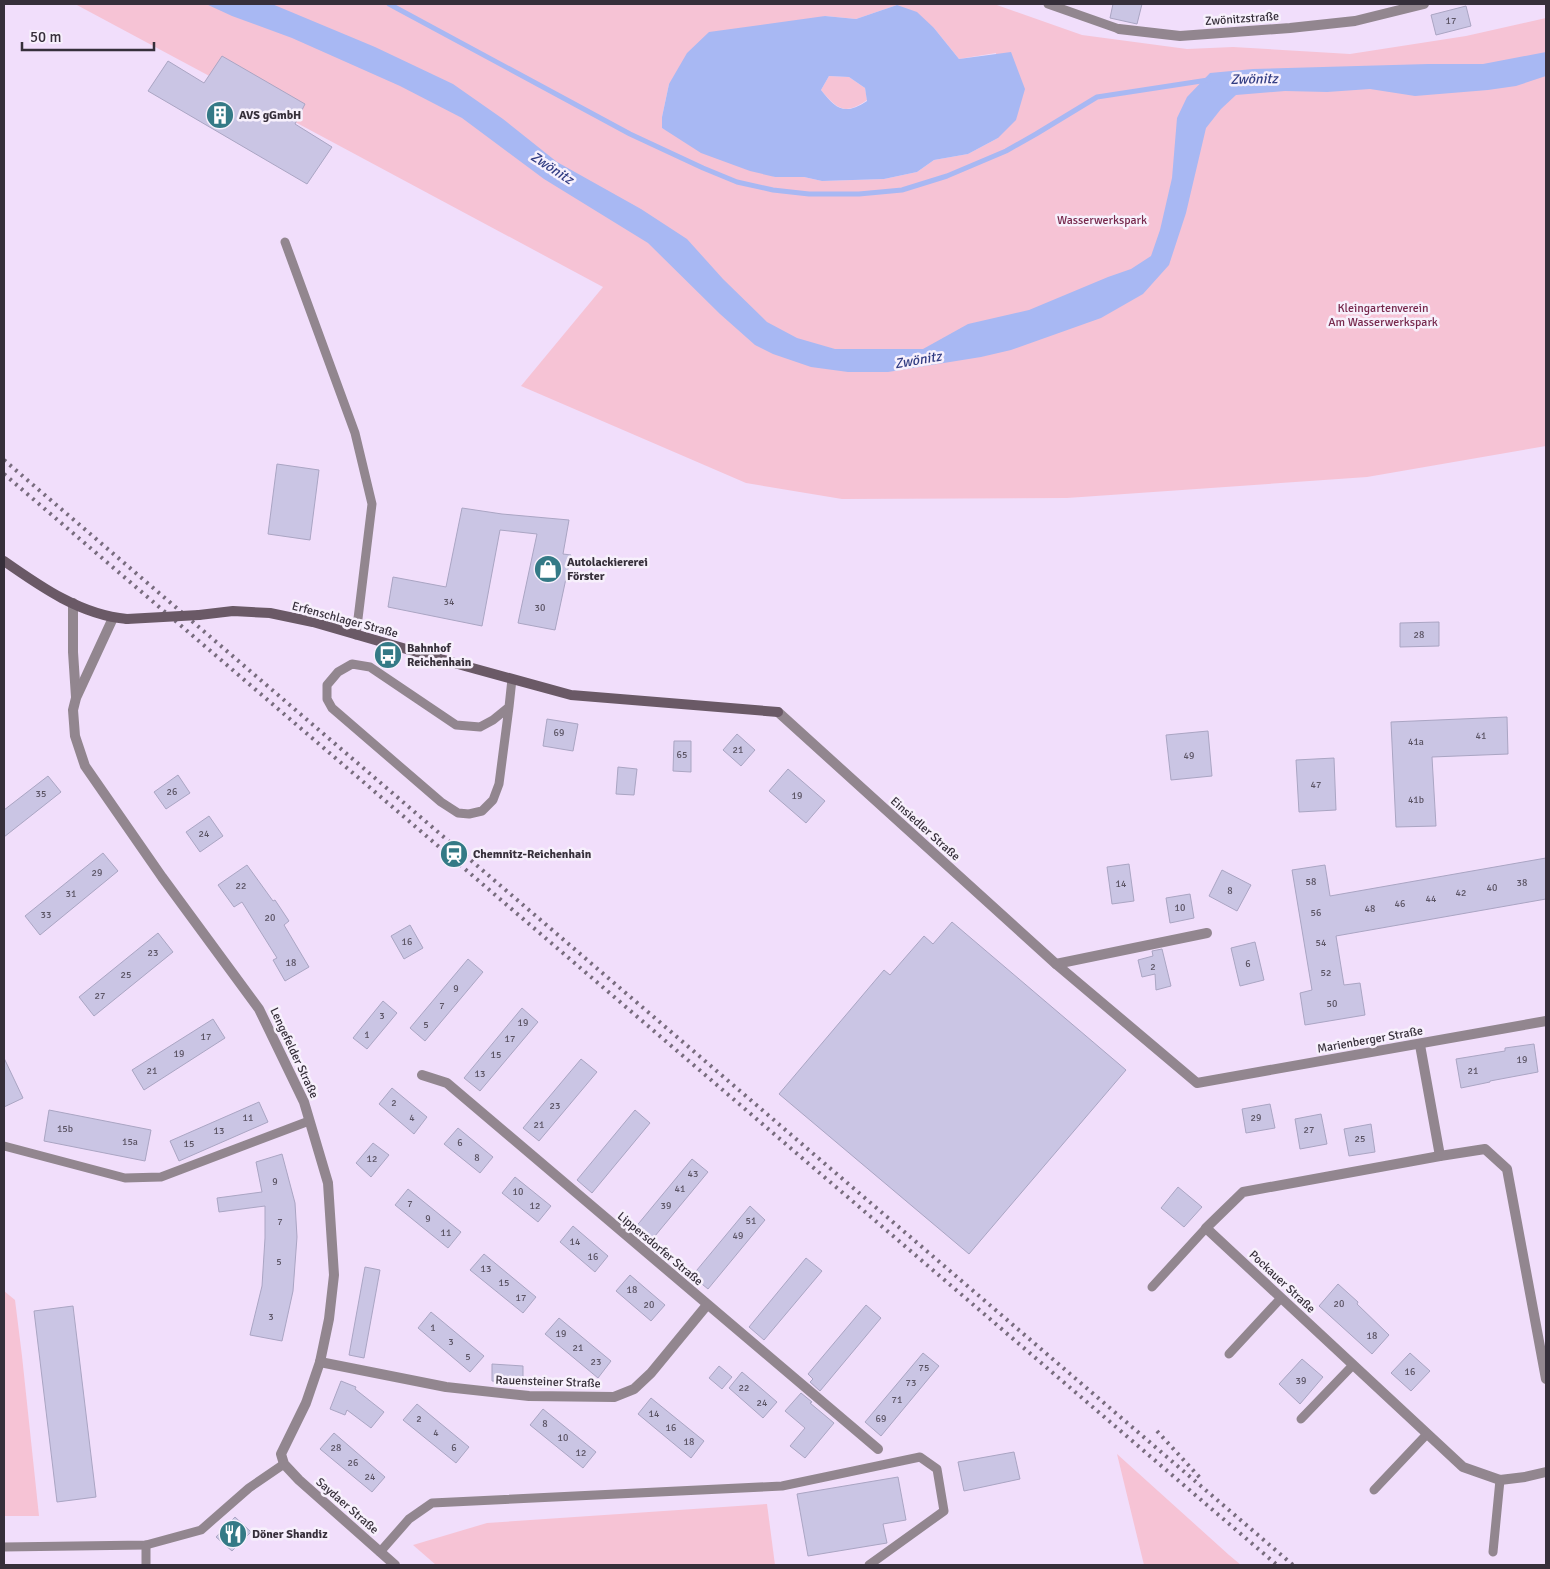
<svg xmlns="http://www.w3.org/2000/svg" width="1550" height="1569" font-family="Signika,sans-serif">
  <rect width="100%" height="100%" fill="#f1defb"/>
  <g fill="#f6c3d5" fill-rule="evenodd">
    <path d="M 75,4 L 994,4 L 1082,35 L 1187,49 L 1233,47 L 1350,54 L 1466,36 L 1546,18 L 1546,446 L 1367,477 L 1067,498 L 842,499 L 746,483 L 521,386 L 603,287 ZM 897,5 L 934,28 L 959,59 L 996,53 L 998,138 L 968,154 L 934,160 L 917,172 L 884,179 L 822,181 L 804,177 L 775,177 L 662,128 L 662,117 L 669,84 L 825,16 L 856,19 Z"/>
    <path d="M 829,76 L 849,77 L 865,88 L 867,100 C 844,116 837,109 821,90 Z"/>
    <polygon points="4,1291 15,1300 22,1356 39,1516 4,1516"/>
    <polygon points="1117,1454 1229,1555 1241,1565 1144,1565"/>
    <polygon points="767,1504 775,1565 436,1565 413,1545 487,1523"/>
  </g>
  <g fill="#a8b8f3" fill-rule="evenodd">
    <polygon points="206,4 272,4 375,47 453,84 503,119 557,162 641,209 687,239 723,279 767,322 797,338 835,349 923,349 968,324 1029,310 1108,277 1131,269 1151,256 1160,230 1172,178 1177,118 1187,97 1210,73 1253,69 1428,64 1483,64 1546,52 1546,76 1516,86 1488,90 1415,96 1370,89 1327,92 1285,91 1236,95 1221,109 1206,128 1186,213 1169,265 1143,294 1101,318 1011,350 981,357 888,372 848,372 811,367 773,354 755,345 720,314 648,243 544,179 462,118 400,86 292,38 232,16"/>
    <path d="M 897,5 L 917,12 L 934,28 L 959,59 L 1011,52 L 1025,89 L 1016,120 L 998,138 L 968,154 L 934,160 L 917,172 L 884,179 L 822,181 L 804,177 L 775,177 L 750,171 L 701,153 L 662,128 L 662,117 L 669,84 L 687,53 L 709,32 L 825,16 L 856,19 ZM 829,76 L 849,77 L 865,88 L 867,101 C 844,116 836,109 821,90 Z"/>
  </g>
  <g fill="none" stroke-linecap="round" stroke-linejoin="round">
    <polyline stroke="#a8b8f3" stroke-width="5" points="389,4 630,134 703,168 737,182 773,190 809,194 859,194 902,190 947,176 1006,151 1036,134 1097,97 1208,80"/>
  </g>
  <g fill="#cac5e4" stroke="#aaa5c3">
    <polygon points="1113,4 1142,4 1137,24 1110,18"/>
    <polygon points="1466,6 1471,26 1436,35 1431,15"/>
    <polygon points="222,56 305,104 295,124 332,147 307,184 148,91 168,61 204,83"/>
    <polygon points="277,464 319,470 310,540 268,534"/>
    <polygon points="462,508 502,514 569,520 563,554 571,555 555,630 518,623 537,534 500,530 482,626 388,607 393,577 446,587"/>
    <polygon points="1439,622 1439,646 1400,647 1400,623"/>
    <polygon points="1507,717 1508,754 1432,757 1436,826 1396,827 1391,722"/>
    <polygon points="547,719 578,724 573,751 543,746"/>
    <polygon points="1208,731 1212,776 1171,780 1166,735"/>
    <polygon points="737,734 755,750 741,766 723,750"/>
    <polygon points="674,741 691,741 691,772 673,771"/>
    <polygon points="1334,758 1336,810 1299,812 1296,760"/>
    <polygon points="618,767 637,769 634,795 616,794"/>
    <polygon points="788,769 825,801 806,823 769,791"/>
    <polygon points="178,775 190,793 166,809 154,792"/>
    <polygon points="48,776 61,792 4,837 4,810"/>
    <polygon points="209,816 223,836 200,852 186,832"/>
    <polygon points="103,853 118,871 40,935 25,916"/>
    <polygon points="1546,858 1546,899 1336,936 1344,985 1360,983 1365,1015 1305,1025 1300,993 1312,990 1292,870 1325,865 1330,896"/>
    <polygon points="1129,864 1134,901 1112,904 1107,867"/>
    <polygon points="247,865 273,901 275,900 289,921 284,925 309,967 285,981 273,960 277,958 242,902 234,907 218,885"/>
    <polygon points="1222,870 1251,885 1237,911 1209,896"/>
    <polygon points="1190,894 1194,918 1170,923 1166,898"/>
    <polygon points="952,922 1126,1070 969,1254 779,1094 884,970 890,975 924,936 933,944"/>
    <polygon points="410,925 423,948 404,959 391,936"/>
    <polygon points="158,933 173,952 94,1016 79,997"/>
    <polygon points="1255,942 1264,980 1240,986 1231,948"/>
    <polygon points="1162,949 1171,986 1156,990 1155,974 1142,977 1138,960 1153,956 1152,951"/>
    <polygon points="468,959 483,972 425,1041 410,1028"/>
    <polygon points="383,1001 397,1013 367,1049 353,1038"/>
    <polygon points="522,1008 538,1022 480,1091 464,1078"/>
    <polygon points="213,1019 225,1038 144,1090 132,1070"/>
    <polygon points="1534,1044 1538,1072 1490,1081 1490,1082 1461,1088 1456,1059 1505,1051 1505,1048"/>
    <polygon points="4,1058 23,1098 4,1107"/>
    <polygon points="581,1059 597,1072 539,1141 523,1128"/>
    <polygon points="392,1088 427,1117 414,1134 379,1104"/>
    <polygon points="259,1102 268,1122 179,1161 170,1141"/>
    <polygon points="1270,1104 1275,1128 1246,1133 1242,1109"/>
    <polygon points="49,1110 151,1130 145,1161 44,1141"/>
    <polygon points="635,1110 650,1123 592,1193 577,1180"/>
    <polygon points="1321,1114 1327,1144 1300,1149 1295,1119"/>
    <polygon points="1371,1124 1375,1152 1349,1156 1344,1129"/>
    <polygon points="458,1128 493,1157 480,1173 444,1144"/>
    <polygon points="373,1143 389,1155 371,1177 356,1163"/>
    <polygon points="282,1154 295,1203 297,1237 293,1291 282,1341 250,1335 262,1286 265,1238 265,1206 219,1212 217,1198 262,1192 256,1162"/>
    <polygon points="692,1159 708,1172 650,1242 634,1229"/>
    <polygon points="515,1177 551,1206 538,1222 502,1193"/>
    <polygon points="1178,1187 1202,1207 1184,1227 1161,1208"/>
    <polygon points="408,1189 461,1232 448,1248 395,1205"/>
    <polygon points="750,1206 765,1220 708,1289 692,1276"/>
    <polygon points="573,1226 608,1256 595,1272 560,1242"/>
    <polygon points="484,1254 536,1297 523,1313 470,1270"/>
    <polygon points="806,1258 822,1271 764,1340 749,1327"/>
    <polygon points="365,1267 380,1270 364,1358 349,1355"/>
    <polygon points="630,1275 665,1305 651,1321 616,1291"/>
    <polygon points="1338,1284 1358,1302 1357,1304 1389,1335 1372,1354 1319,1306"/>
    <polygon points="866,1305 881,1318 820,1391 810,1382 813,1379 808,1374"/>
    <polygon points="73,1306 96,1497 57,1502 34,1311"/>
    <polygon points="431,1312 484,1356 470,1372 418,1328"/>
    <polygon points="559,1318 611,1361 598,1378 545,1334"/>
    <polygon points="923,1353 939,1366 881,1436 865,1422"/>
    <polygon points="1410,1353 1430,1371 1411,1391 1391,1373"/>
    <polygon points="1302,1359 1323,1377 1300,1404 1279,1384"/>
    <polygon points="492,1364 523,1366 523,1379 507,1378 507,1382 492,1381"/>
    <polygon points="719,1366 732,1377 722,1389 709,1378"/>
    <polygon points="742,1372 777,1402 763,1418 729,1388"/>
    <polygon points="341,1381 356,1387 355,1389 384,1412 371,1428 347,1410 345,1415 330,1409"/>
    <polygon points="801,1393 812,1402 810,1403 834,1423 805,1458 790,1446 805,1428 785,1411"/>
    <polygon points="651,1398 704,1441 691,1458 638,1414"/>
    <polygon points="417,1404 469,1447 456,1463 403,1420"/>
    <polygon points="543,1409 596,1452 583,1468 530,1425"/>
    <polygon points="334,1433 385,1477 372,1492 320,1449"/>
    <polygon points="1014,1452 1020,1479 964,1491 958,1462"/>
    <polygon points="898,1477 906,1520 883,1524 887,1543 808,1556 797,1494"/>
    <polygon points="235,1517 251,1532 232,1551 216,1537"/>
  </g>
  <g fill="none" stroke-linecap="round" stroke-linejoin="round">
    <g stroke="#92868f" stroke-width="9">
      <polyline points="1048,4 1119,29"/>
      <polyline points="285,242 355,433 372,504 356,635"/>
      <polyline points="509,707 499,784 493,800 482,811 469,814 458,813 441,802 332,708 327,699 327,685 338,672 352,664 370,667 456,725 480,727 493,720 509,707 512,679"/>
      <polyline points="4,1146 125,1178 161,1177 309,1121"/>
      <polyline points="1152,1287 1206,1228"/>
      <polyline points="1229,1354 1281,1298"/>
      <polyline points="1301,1419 1353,1365"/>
      <polyline points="1374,1490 1427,1434"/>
      <polyline points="4,1547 146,1545 201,1530 249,1488 284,1464"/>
      <polyline points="380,1552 409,1519 432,1503 782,1486 920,1457 937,1469 944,1511 869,1565"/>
      <polyline points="1493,1552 1500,1480"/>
      <polyline points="146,1565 146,1545"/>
    </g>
    <g stroke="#92868f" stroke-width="10">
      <polyline points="1119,29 1180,36 1290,28 1355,21 1424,4"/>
      <polyline points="73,603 73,652 76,697"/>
      <polyline points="113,618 76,698 73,710 75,736 85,766 162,877 259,1009 304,1102 328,1183 334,1275 329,1319 320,1362 306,1403 281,1454 284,1464 299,1480 395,1565"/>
      <polyline points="778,712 1056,964 1197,1083 1546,1021"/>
      <polyline points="1056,964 1207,933"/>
      <polyline points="1420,1045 1440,1156"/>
      <polyline points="422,1075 447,1083 878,1449"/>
      <polyline points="320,1362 446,1387 529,1396 614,1397 634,1389 651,1373 707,1305"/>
      <polyline points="1546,1379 1507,1169 1485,1149 1440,1156 1243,1192 1206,1228 1463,1467 1500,1480 1525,1477 1546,1472"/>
    </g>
    <g stroke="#6a5966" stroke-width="10">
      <path d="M 4,561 C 41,587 81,615 127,619"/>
      <polyline points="199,615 233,611 270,613 313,622 465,666 571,695 778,712"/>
    </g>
    <g stroke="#786c7e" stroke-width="4" stroke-dasharray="2.5 5" stroke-linecap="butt">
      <polyline points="4,460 1293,1565"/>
      <polyline points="4,474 1277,1565"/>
      <polyline points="1157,1431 1202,1480"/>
    </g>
    <polyline stroke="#6a5966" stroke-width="10" points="127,619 199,615"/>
  </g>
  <defs>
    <symbol id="building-disc" viewBox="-11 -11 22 22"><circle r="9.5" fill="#347a86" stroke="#f7f0fc"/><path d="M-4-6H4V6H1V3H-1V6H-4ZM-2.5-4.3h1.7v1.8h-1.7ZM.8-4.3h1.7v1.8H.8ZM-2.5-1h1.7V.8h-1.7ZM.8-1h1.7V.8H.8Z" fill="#fff"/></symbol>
    <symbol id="shop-disc" viewBox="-11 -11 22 22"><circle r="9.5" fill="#347a86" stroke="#f7f0fc"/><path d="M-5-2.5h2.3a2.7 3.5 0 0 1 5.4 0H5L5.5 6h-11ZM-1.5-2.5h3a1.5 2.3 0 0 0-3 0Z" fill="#fff"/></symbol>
    <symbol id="bus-disc" viewBox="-11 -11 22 22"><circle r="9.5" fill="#347a86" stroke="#f7f0fc"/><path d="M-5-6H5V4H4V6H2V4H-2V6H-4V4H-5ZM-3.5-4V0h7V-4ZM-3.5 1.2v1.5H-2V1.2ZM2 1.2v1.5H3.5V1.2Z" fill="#fff"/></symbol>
    <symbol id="station-disc" viewBox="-11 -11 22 22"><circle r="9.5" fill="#347a86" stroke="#f7f0fc"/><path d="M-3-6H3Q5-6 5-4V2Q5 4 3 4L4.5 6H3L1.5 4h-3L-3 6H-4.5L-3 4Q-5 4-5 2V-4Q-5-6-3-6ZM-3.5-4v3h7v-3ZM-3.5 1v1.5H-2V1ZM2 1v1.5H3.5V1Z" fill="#fff"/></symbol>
    <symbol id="restaurant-disc" viewBox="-11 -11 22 22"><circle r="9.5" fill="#347a86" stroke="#f7f0fc"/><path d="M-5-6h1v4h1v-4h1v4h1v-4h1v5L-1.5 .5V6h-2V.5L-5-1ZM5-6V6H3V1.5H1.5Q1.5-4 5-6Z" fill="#fff"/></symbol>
  </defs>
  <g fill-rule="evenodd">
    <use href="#building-disc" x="204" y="99" width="32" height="32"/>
    <use href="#shop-disc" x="532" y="553" width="32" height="32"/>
    <use href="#bus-disc" x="372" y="639" width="32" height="32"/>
    <use href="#station-disc" x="438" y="838" width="32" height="32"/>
    <use href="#restaurant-disc" x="217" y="1518" width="32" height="32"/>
  </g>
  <g text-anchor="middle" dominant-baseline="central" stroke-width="5" stroke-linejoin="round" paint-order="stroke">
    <g font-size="10" fill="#5b5464">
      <text x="1451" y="21">17</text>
      <text x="449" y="602">34</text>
      <text x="540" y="608">30</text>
      <text x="1419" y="635">28</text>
      <text x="559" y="733">69</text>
      <text x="1481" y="736">41</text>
      <text x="1416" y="742">41a</text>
      <text x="738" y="750">21</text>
      <text x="682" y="755">65</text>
      <text x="1189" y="756">49</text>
      <text x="1316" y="785">47</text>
      <text x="172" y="792">26</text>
      <text x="41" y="794">35</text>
      <text x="797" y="796">19</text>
      <text x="1416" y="800">41b</text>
      <text x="204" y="834">24</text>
      <text x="97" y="873">29</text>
      <text x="1311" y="882">58</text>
      <text x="1522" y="883">38</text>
      <text x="1121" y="884">14</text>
      <text x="241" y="886">22</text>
      <text x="1492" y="888">40</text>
      <text x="1230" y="891">8</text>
      <text x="1461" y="893">42</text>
      <text x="71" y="894">31</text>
      <text x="1431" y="899">44</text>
      <text x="1400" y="904">46</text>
      <text x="1180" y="908">10</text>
      <text x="1370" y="909">48</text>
      <text x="1316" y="913">56</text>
      <text x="46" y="915">33</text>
      <text x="270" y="918">20</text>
      <text x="407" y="942">16</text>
      <text x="1321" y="943">54</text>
      <text x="153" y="953">23</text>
      <text x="291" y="963">18</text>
      <text x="1248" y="964">6</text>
      <text x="1153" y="967">2</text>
      <text x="1326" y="973">52</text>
      <text x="126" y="975">25</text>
      <text x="456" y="989">9</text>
      <text x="100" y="996">27</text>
      <text x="1332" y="1004">50</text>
      <text x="442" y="1006">7</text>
      <text x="382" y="1016">3</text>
      <text x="523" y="1023">19</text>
      <text x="426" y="1025">5</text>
      <text x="367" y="1035">1</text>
      <text x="206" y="1037">17</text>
      <text x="510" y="1039">17</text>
      <text x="179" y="1054">19</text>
      <text x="496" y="1055">15</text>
      <text x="1522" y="1060">19</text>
      <text x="152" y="1071">21</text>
      <text x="1473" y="1071">21</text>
      <text x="480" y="1074">13</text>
      <text x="394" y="1103">2</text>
      <text x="555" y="1106">23</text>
      <text x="248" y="1118">11</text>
      <text x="412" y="1118">4</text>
      <text x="1256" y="1118">29</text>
      <text x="539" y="1125">21</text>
      <text x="65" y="1129">15b</text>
      <text x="1309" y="1130">27</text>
      <text x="219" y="1131">13</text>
      <text x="1360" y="1139">25</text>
      <text x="130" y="1142">15a</text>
      <text x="460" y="1143">6</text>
      <text x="189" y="1144">15</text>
      <text x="477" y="1158">8</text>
      <text x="372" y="1159">12</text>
      <text x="693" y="1174">43</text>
      <text x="275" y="1182">9</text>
      <text x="680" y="1189">41</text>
      <text x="518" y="1192">10</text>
      <text x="410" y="1204">7</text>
      <text x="535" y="1206">12</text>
      <text x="666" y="1206">39</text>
      <text x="428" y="1219">9</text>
      <text x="751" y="1221">51</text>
      <text x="280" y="1222">7</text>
      <text x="446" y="1233">11</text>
      <text x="738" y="1236">49</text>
      <text x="575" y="1242">14</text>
      <text x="593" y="1257">16</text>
      <text x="279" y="1262">5</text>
      <text x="486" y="1269">13</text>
      <text x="504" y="1283">15</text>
      <text x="632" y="1290">18</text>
      <text x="521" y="1298">17</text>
      <text x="1339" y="1304">20</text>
      <text x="649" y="1305">20</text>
      <text x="271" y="1317">3</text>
      <text x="433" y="1328">1</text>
      <text x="561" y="1334">19</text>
      <text x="1372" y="1336">18</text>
      <text x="451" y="1342">3</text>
      <text x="578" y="1348">21</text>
      <text x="468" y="1357">5</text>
      <text x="596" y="1362">23</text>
      <text x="924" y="1368">75</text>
      <text x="1410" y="1372">16</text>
      <text x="1301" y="1381">39</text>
      <text x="911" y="1383">73</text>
      <text x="744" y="1388">22</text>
      <text x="897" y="1400">71</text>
      <text x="762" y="1403">24</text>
      <text x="654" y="1414">14</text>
      <text x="419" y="1419">2</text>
      <text x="881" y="1419">69</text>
      <text x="545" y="1424">8</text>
      <text x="671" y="1428">16</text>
      <text x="436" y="1433">4</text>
      <text x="563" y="1438">10</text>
      <text x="689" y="1442">18</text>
      <text x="336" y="1448">28</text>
      <text x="454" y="1448">6</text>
      <text x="581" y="1453">12</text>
      <text x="353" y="1463">26</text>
      <text x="370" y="1477">24</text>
    </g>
    <g font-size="12" fill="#362f3a" stroke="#f7f0fc">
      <text transform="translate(1242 19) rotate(-4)">Zwönitzstraße</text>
      <text transform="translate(345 620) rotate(15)">Erfenschlager Straße</text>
      <text transform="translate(925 829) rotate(42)">Einsiedler Straße</text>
      <text transform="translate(1370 1040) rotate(-10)">Marienberger Straße</text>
      <text transform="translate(294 1053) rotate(65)">Lengefelder Straße</text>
      <text transform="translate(660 1249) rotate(40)">Lippersdorfer Straße</text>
      <text transform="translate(1282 1282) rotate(43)">Pockauer Straße</text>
      <text transform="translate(548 1382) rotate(2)">Rauensteiner Straße</text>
      <text transform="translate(347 1506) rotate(41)">Saydaer Straße</text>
    </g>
    <g font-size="12" font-weight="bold" fill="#362f3a" stroke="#f7f0fc" text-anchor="start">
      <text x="239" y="115">AVS gGmbH</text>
      <text x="567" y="562">Autolackiererei<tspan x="567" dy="14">Förster</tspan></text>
      <text x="407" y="648">Bahnhof<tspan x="407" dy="14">Reichenhain</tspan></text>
      <text x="473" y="854">Chemnitz-Reichenhain</text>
      <text x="252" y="1534">Döner Shandiz</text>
    </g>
    <g font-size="12" fill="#77294d" stroke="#f7f0fc">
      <text x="1102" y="220">Wasserwerkspark</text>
      <text x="1383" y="308">Kleingartenverein<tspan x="1383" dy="14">Am Wasserwerkspark</tspan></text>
    </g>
    <g font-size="14" font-style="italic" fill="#323d83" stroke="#f7f0fc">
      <text transform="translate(1254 79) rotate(-1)">Zwönitz</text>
      <text transform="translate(552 168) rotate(33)">Zwönitz</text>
      <text transform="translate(918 360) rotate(-10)">Zwönitz</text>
    </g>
  </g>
  <rect width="1550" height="1569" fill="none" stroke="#362f3a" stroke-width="10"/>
  <path d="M22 42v8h132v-8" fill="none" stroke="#362f3a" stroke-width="2.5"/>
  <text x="30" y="42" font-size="15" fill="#362f3a" stroke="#f7f0fc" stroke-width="4" paint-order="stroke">50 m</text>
</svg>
